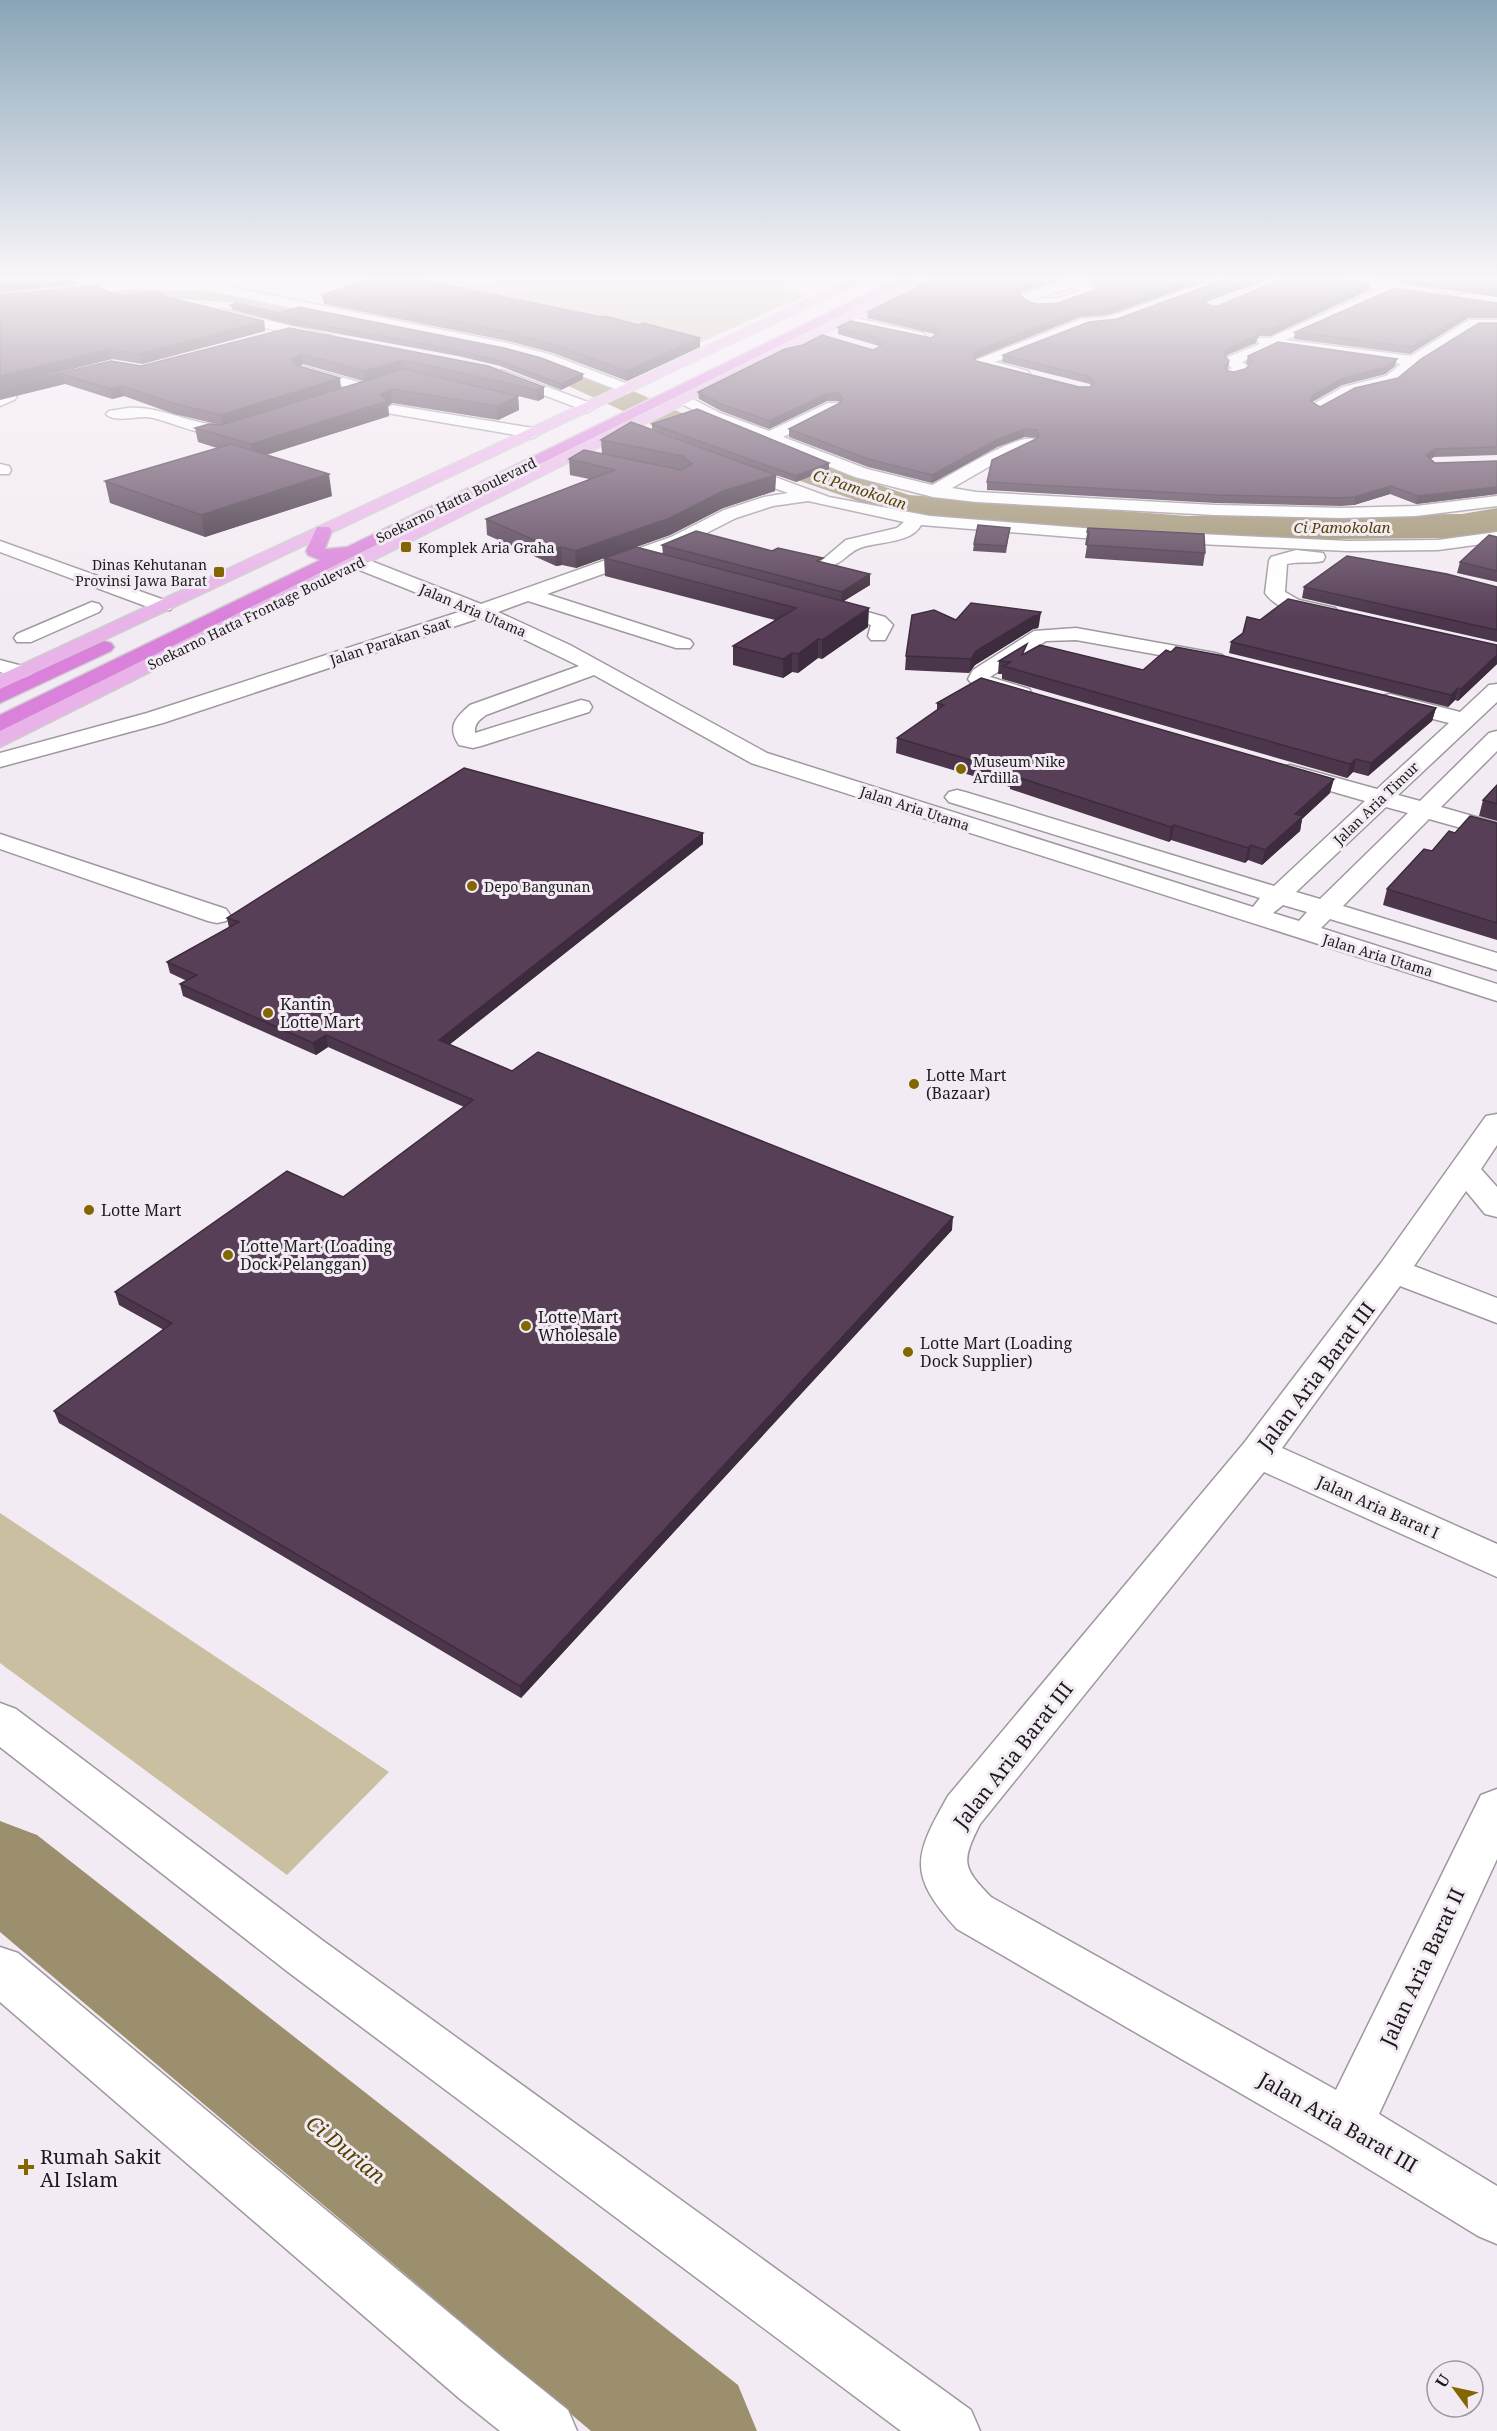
<svg xmlns="http://www.w3.org/2000/svg" width="1497" height="2431" font-family="'Noto Serif',serif">
  <rect width="100%" height="100%" fill="#f3ebf3"/>
  <g fill="#cabfa1">
    <polygon points="520,277 804,277 778,289 806,295 697,344 449,288"/>
    <polygon points="0,1513 389,1772 287,1875 0,1663"/>
  </g>
  <g fill="none" stroke-linecap="round" stroke-linejoin="round">
    <g fill="#9c8f6d" fill-rule="evenodd">
      <polygon points="180,283 231,286 397,324 402,330 397,336 387,339 318,325 231,302 180,299 103,301 0,315 0,297 103,285"/>
      <polygon points="486,341 549,353 726,433 909,495 1188,516 1462,514 1497,508 1497,532 1462,538 1188,540 904,517 702,447 529,368 475,356 471,350 475,344"/>
      <polygon points="0,1821 37,1835 738,2385 757,2431 591,2431 0,1932"/>
    </g>
    <defs>
      <g id="minor">
        <path d="M 1078,277 L 1097,277 L 1084,283 L 1093,285 L 1096,291 L 1094,294 C 1075,303 1038,318 1020,300 L 1022,294 ZM 1069,288 L 1081,290 L 1059,298 L 1035,299 Z"/>
        <polygon points="1223,277 1241,277 1115,324 1088,326 995,362 1028,371 1030,374 1028,377 1023,378 976,366 974,363 976,360 1081,319 1108,317"/>
        <path d="M 1313,277 L 1346,277 L 1439,290 L 1445,294 L 1439,298 L 1394,291 L 1286,340 L 1411,356 L 1469,320 L 1497,320 L 1497,328 L 1477,327 L 1418,364 L 1395,383 L 1353,393 L 1318,412 L 1313,410 L 1310,407 L 1313,404 L 1343,387 L 1386,376 L 1401,364 L 1277,347 L 1242,362 L 1250,368 C 1245,375 1235,378 1227,376 L 1225,373 L 1232,368 L 1225,362 L 1228,357 L 1260,344 L 1257,341 L 1259,338 L 1270,338 L 1378,289 L 1319,281 Z"/>
        <polygon points="131,281 210,283 507,343 552,355 633,386 635,389 628,393 623,392 542,361 505,351 210,291 131,289 0,303 0,295"/>
        <path d="M 1478,292 L 1497,294 L 1497,302 C 1486,301 1463,303 1457,298 L 1458,295 Z"/>
        <polygon points="221,309 333,336 335,339 328,343 216,316 214,313 216,310"/>
        <polygon points="847,316 923,333 925,336 918,340 842,323 840,320"/>
        <polygon points="302,366 369,385 371,388 364,392 297,373 295,370"/>
        <polygon points="502,370 593,404 596,407 588,412 583,410 497,377 495,374"/>
        <polygon points="0,389 14,394 17,397 14,400 0,406"/>
        <path d="M 685,395 L 720,413 L 769,431 L 828,403 L 838,403 L 841,406 L 838,409 L 783,437 L 867,469 L 932,485 C 951,475 1015,434 1034,439 L 1036,442 L 1034,445 L 999,461 L 952,488 L 976,492 L 1215,505 L 1341,508 L 1416,506 L 1497,496 L 1497,506 L 1416,516 L 1341,518 L 1215,515 L 976,502 L 933,497 L 855,477 L 710,419 L 680,403 L 677,400 Z"/>
        <polygon points="392,405 533,428 541,433 533,438 387,413 384,410"/>
        <path d="M 128,408 C 167,405 199,432 238,423 L 246,428 C 226,451 170,419 147,417 C 135,416 114,423 106,414 L 109,411 Z"/>
        <path d="M 734,462 L 829,497 L 930,516 L 1096,529 L 1348,541 L 1438,540 L 1497,532 L 1497,542 L 1438,550 L 1348,551 L 1096,539 L 921,525 C 911,544 878,541 860,548 C 846,553 840,569 823,565 L 821,561 L 846,540 L 897,528 L 904,522 L 808,501 L 773,506 L 736,518 L 683,545 L 547,594 L 690,640 L 693,644 L 690,648 L 676,648 L 528,601 L 498,612 L 570,645 L 767,753 L 1253,907 L 1260,898 L 949,802 L 945,797 L 949,792 L 957,790 L 965,792 L 1274,886 L 1365,801 L 1282,777 L 1278,772 L 1282,767 L 1290,765 L 1377,789 L 1449,723 L 1382,706 L 1379,701 L 1382,696 L 1390,694 L 1460,712 L 1489,685 L 1497,684 L 1497,702 L 1398,795 L 1420,801 L 1489,733 L 1497,731 L 1497,751 L 1441,807 L 1497,823 L 1497,838 L 1429,819 L 1343,906 L 1497,953 L 1497,970 L 1330,919 L 1321,928 L 1497,984 L 1497,1001 L 751,763 L 594,675 L 486,715 C 479,720 474,724 475,733 L 581,700 L 589,702 L 592,707 L 589,712 L 481,746 L 473,748 L 459,745 C 447,727 455,718 470,705 L 579,666 L 480,618 L 163,723 L 0,767 L 0,753 L 147,713 L 462,611 L 352,567 L 350,563 L 352,559 L 366,559 L 481,604 L 671,537 L 724,510 L 764,497 L 788,493 L 728,471 L 726,467 ZM 1386,807 L 1408,813 L 1320,899 L 1296,892 ZM 1283,905 L 1307,912 L 1299,921 L 1273,913 Z"/>
        <polygon points="0,464 9,466 11,470 9,474 0,474"/>
        <polygon points="0,541 170,602 173,606 170,610 156,610 0,552"/>
        <path d="M 1296,550 L 1323,553 L 1325,557 L 1323,561 C 1311,564 1299,561 1287,564 L 1285,592 L 1299,600 L 1335,608 L 1338,612 L 1335,616 L 1328,618 C 1306,613 1279,613 1265,593 L 1269,561 L 1271,557 Z"/>
        <polygon points="826,600 885,617 893,625 885,640 871,640 868,636 871,625 819,610 816,606 819,602"/>
        <polygon points="92,602 99,604 102,608 99,612 31,642 17,642 14,638 17,634"/>
        <polygon points="1076,628 1215,653 1222,655 1225,659 1222,663 1215,665 1076,640 1046,641 990,677 1029,689 1032,694 1029,699 1021,700 975,688 968,679 973,670 1034,631"/>
        <polygon points="0,660 30,668 34,672 30,676 23,678 0,672"/>
        <polygon points="0,834 226,909 230,915 226,921 217,923 208,921 0,849"/>
        <path d="M 1497,1114 L 1497,1145 L 1481,1169 L 1497,1187 L 1497,1217 L 1485,1214 L 1466,1191 L 1414,1266 L 1497,1298 L 1497,1323 L 1400,1286 L 1282,1448 L 1497,1544 L 1497,1577 L 1264,1472 L 980,1824 C 961,1862 962,1867 991,1897 L 1336,2090 L 1481,1795 L 1497,1789 L 1497,1859 L 1379,2114 L 1497,2186 L 1497,2244 L 1478,2236 L 1328,2144 L 957,1929 C 907,1874 914,1856 948,1796 L 1244,1443 L 1381,1263 L 1486,1116 Z"/>
        <polygon points="0,1703 16,1709 322,1940 971,2410 980,2431 901,2431 288,1972 0,1747"/>
        <polygon points="0,1947 18,1953 502,2357 568,2410 577,2431 500,2431 460,2399 0,2002"/>
      </g>
      <g id="major">
        <polygon points="856,277 872,277 0,689 0,675"/>
        <polygon points="922,277 938,277 0,747 0,731"/>
      </g>
      <g id="highway">
        <polygon points="902,277 918,277 0,731 0,715 320,560 308,555 306,551 317,527 329,527 332,531 325,549 347,547"/>
        <polygon points="104,641 111,643 114,647 111,651 0,703 0,689"/>
      </g>
    </defs>
    <use href="#minor" stroke="#9f989f" stroke-width="3"/>
    <use href="#major" stroke="#cdcdcd" stroke-width="3"/>
    <use href="#highway" stroke="#cdcdcd" stroke-width="3"/>
    <use href="#minor" fill="#fff" fill-rule="evenodd"/>
    <use href="#major" fill="#e9b3e9" fill-rule="evenodd"/>
    <use href="#highway" fill="#da81db" fill-rule="evenodd"/>
  </g>
  <g fill="#4b364b" fill-rule="evenodd">
    <polygon points="938,277 1070,277 1021,292 1020,294 1027,301 1037,304 1058,303 1097,289 1095,284 1091,282 1092,277 1216,277 1108,315 1080,317 975,359 976,361 1079,387 1090,387 1091,386 1090,384 1002,362 1003,355 1117,319 1231,277 1275,277 1205,302 1211,306 1369,290 1270,336 1259,336 1257,338 1256,343 1227,355 1226,357 1229,361 1228,368 1227,370 1228,371 1234,372 1245,369 1249,366 1246,363 1248,356 1395,366 1385,374 1342,385 1312,402 1320,407 1398,378 1497,323 1497,455 1434,457 1430,459 1435,463 1497,461 1497,494 1416,504 1390,494 1354,505 1341,506 1215,503 987,490 987,482 1036,439 1036,438 1024,437 997,447 932,483 868,467 789,437 789,429 840,403 838,401 827,401 769,429 721,411 699,399 698,392 873,350 879,347 879,346 838,334 838,327 931,338 935,335 934,334 867,318 868,312"/>
    <polygon points="1363,277 1497,277 1497,297"/>
    <polygon points="322,295 638,325 700,347 627,381 553,353 508,341 324,304"/>
    <polygon points="117,296 162,296 264,321 265,331 142,364 112,359 0,387"/>
    <polygon points="1497,303 1497,318 1468,318 1410,354 1294,339 1295,332"/>
    <polygon points="231,305 583,374 583,379 561,390 500,366 458,356 291,325 232,310"/>
    <path d="M 289,328 L 544,387 L 544,398 L 538,401 L 518,396 L 519,410 L 498,420 L 392,403 L 388,406 L 389,416 L 266,455 L 332,496 L 205,537 L 110,503 L 105,481 L 217,448 L 198,442 L 195,428 L 221,425 L 174,414 L 124,396 L 112,399 L 65,384 L 0,387 L 111,361 L 141,366 ZM 303,364 L 363,381 L 341,388 L 299,366 Z"/>
    <polygon points="652,424 829,463 829,469 796,482 776,475 775,491 723,508 670,535 636,547 663,554 662,545 772,551 870,574 870,585 843,601 868,627 822,659 818,658 798,673 792,672 783,678 733,665 733,646 775,620 605,576 604,558 576,568 562,565 556,566 487,535 486,519 589,479 570,475 569,459 602,454 601,440 767,472 652,429"/>
    <polygon points="1088,528 1205,553 1203,566 1085,558 1087,545 1085,545"/>
    <polygon points="1009,534 1006,553 973,551 974,544"/>
    <polygon points="1497,537 1497,582 1457,573 1460,562"/>
    <polygon points="1304,587 1497,587 1497,642 1302,598"/>
    <polygon points="956,620 1039,625 1038,628 1033,629 975,665 969,673 905,670 906,656"/>
    <polygon points="1260,620 1497,645 1497,664 1458,701 1455,700 1448,707 1229,653 1231,642"/>
    <polygon points="1026,653 1143,670 1436,708 1432,721 1368,776 1353,772 1347,778 1002,679 1002,674 998,674 999,661"/>
    <polygon points="937,703 1330,793 1302,819 1300,831 1262,865 1248,860 1245,863 1171,840 1169,842 1010,789 1010,787 896,753 897,738 937,711"/>
    <polygon points="1497,785 1497,821 1479,816 1483,800"/>
    <polygon points="1497,823 1497,940 1383,905 1387,889 1432,851 1455,833"/>
    <polygon points="703,833 703,844 449,1045 512,1071 952,1230 521,1698 59,1423 54,1411 164,1330 119,1305 115,1292 343,1197 464,1107 328,1047 316,1055 183,996 180,984 187,981 170,973 167,962 229,928 227,918"/>
  </g>
  <g fill="#3d2c3d">
    <polygon points="60,277 76,277 78,284 0,293 0,283"/>
    <polygon points="1050,277 1070,277 1021,292 1018,299 1018,293 1022,285"/>
    <polygon points="1199,277 1216,277 1108,315 1080,317 975,358 972,362 973,355 976,351 1081,310"/>
    <polygon points="1258,277 1275,277 1205,302 1202,308 1203,301 1206,295"/>
    <polygon points="1370,284 1369,290 1270,336 1271,329"/>
    <polygon points="1469,311 1468,318 1410,354 1412,347"/>
    <polygon points="264,321 265,331 142,364 140,354"/>
    <polygon points="1260,329 1259,336 1257,338 1256,343 1227,355 1223,362 1224,355 1228,348 1256,333"/>
    <polygon points="700,338 700,347 627,381 626,371"/>
    <polygon points="110,349 112,359 0,387 0,376"/>
    <polygon points="301,354 303,364 293,369 291,359"/>
    <polygon points="1397,359 1395,366 1385,374 1342,385 1312,402 1310,401 1313,395 1343,378"/>
    <polygon points="403,360 404,370 365,382 364,371"/>
    <polygon points="1229,361 1228,368 1223,374 1224,367"/>
    <polygon points="63,374 65,384 0,400 0,389"/>
    <polygon points="583,374 583,379 561,390 561,384"/>
    <polygon points="340,378 341,388 223,426 221,415"/>
    <polygon points="122,386 124,396 112,399 110,389"/>
    <polygon points="544,387 544,398 538,401 537,390"/>
    <polygon points="391,389 392,403 388,406 389,416 253,459 251,444 380,395"/>
    <polygon points="827,394 827,401 769,429 769,421"/>
    <polygon points="518,396 519,410 498,420 497,406"/>
    <polygon points="1025,429 1024,437 997,447 932,483 932,475 998,439"/>
    <polygon points="1436,449 1434,457 1424,463 1426,455"/>
    <polygon points="829,463 829,469 796,482 796,476"/>
    <polygon points="329,474 332,496 205,537 201,515"/>
    <polygon points="776,475 775,491 723,508 670,535 576,568 575,551 723,491"/>
    <polygon points="1391,486 1390,494 1354,505 1355,497"/>
    <polygon points="1497,487 1497,494 1416,504 1418,496"/>
    <polygon points="561,547 562,565 556,566 555,549"/>
    <polygon points="870,574 870,585 841,603 842,592"/>
    <polygon points="869,608 868,627 822,659 822,640"/>
    <polygon points="1041,612 1039,625 1038,628 1033,629 975,665 969,673 971,659 976,651"/>
    <polygon points="818,639 818,658 798,673 798,654"/>
    <polygon points="792,653 792,672 783,678 783,659"/>
    <polygon points="1497,655 1497,664 1458,701 1461,689"/>
    <polygon points="1458,688 1455,700 1448,707 1451,695"/>
    <polygon points="1436,708 1432,721 1368,776 1371,763"/>
    <polygon points="1356,759 1353,772 1347,778 1350,764"/>
    <polygon points="1334,779 1330,793 1302,819 1300,831 1262,865 1265,850 1295,814"/>
    <polygon points="1174,825 1171,840 1169,842 1171,827"/>
    <polygon points="703,833 703,844 440,1052 439,1040"/>
    <polygon points="1251,845 1248,860 1245,863 1248,848"/>
    <polygon points="326,1035 328,1047 316,1055 313,1043"/>
    <polygon points="953,1217 952,1230 521,1698 520,1686"/>
  </g>
  <g fill="#573f57" stroke="#3d2c3d" stroke-width="1.5">
    <polygon points="0,277 60,277 0,283"/>
    <polygon points="375,277 409,277 601,317 605,316 638,325 643,323 700,338 626,371 552,344 507,332 322,295"/>
    <polygon points="938,277 1050,277 1022,285 1018,293 1027,301 1037,304 1058,303 1097,289 1099,284 1096,278 1094,277 1199,277 1108,308 1081,310 976,351 973,355 976,361 1079,387 1090,387 1094,383 1090,377 1003,355 1089,322 1117,319 1231,277 1258,277 1206,295 1203,301 1211,306 1218,306 1287,277 1321,277 1370,284 1271,329 1260,329 1256,333 1257,336 1228,348 1224,355 1229,361 1224,367 1228,371 1234,372 1245,369 1253,362 1248,356 1278,342 1397,359 1386,367 1343,378 1313,395 1310,401 1320,407 1355,388 1398,378 1421,359 1479,323 1497,323 1497,447 1436,449 1426,455 1435,463 1497,461 1497,487 1418,496 1391,486 1355,497 1343,498 1216,495 987,482 992,460 1036,439 1039,436 1037,430 1025,429 998,439 932,475 868,459 789,429 840,403 843,399 838,393 827,394 769,421 721,404 698,392 785,349 803,345 822,335 873,350 881,346 879,339 838,327 851,321 931,338 939,333 935,327 868,312"/>
    <polygon points="1407,277 1497,277 1497,290"/>
    <polygon points="96,286 117,296 159,291 162,296 264,321 140,354 110,349 0,376 0,295"/>
    <polygon points="1395,288 1497,303 1497,311 1469,311 1412,347 1295,332"/>
    <polygon points="236,303 279,313 299,307 504,348 541,358 583,374 561,384 499,361 458,350 291,320 231,305"/>
    <polygon points="289,328 488,366 544,387 537,390 403,360 364,371 301,354 291,359 295,365 340,378 221,415 172,403 122,386 110,389 63,374 0,389 0,387 111,361 141,366"/>
    <polygon points="404,369 518,396 497,406 391,389 380,395 388,401 251,444 195,428 209,424 222,425"/>
    <polygon points="697,409 829,463 796,476 652,424"/>
    <polygon points="631,422 776,475 723,491 670,518 575,551 561,547 555,549 486,519 615,470 569,459 584,450 681,470 692,464 682,456 601,440"/>
    <polygon points="231,444 329,474 201,515 105,481"/>
    <polygon points="978,525 1010,528 1006,546 974,544"/>
    <polygon points="1088,528 1204,534 1205,553 1087,545 1089,532 1087,532"/>
    <polygon points="696,531 772,551 778,548 823,558 817,561 870,574 842,592 662,545"/>
    <polygon points="1489,535 1497,537 1497,571 1460,562"/>
    <polygon points="636,547 869,608 822,640 818,639 798,654 792,653 783,659 733,646 796,608 604,558"/>
    <polygon points="1347,556 1447,574 1497,587 1497,630 1304,587"/>
    <polygon points="1288,599 1497,645 1497,655 1461,689 1458,688 1451,695 1231,642 1243,633 1247,617 1260,620"/>
    <polygon points="971,603 1041,612 1039,615 1034,616 976,651 971,659 906,656 912,615 934,610 956,620"/>
    <polygon points="1027,644 1022,655 1040,645 1143,670 1166,650 1171,652 1176,647 1224,656 1436,708 1371,763 1356,759 1350,764 1003,666 1011,662 999,661"/>
    <polygon points="981,678 1334,779 1295,814 1303,816 1265,850 1251,845 1248,848 1174,825 1171,827 1011,775 1014,773 897,738 944,705 937,703"/>
    <polygon points="464,768 703,833 439,1040 512,1071 538,1052 953,1217 520,1686 54,1411 172,1323 115,1292 287,1171 343,1197 473,1100 326,1035 313,1043 180,984 197,975 167,962 239,922 227,918"/>
    <polygon points="1497,785 1497,804 1483,800"/>
    <polygon points="1470,816 1497,823 1497,923 1387,889 1424,849 1432,851 1449,831 1455,833"/>
  </g>
  <linearGradient id="sky" x2="0" y2="1"><stop stop-color="#89a5b7"/><stop offset="0.45" stop-color="#faf6fa"/><stop offset="1" stop-color="#faf6fa" stop-opacity="0"/></linearGradient>
  <rect width="1497" height="617" fill="url(#sky)"/>
  <g fill="#836600" stroke="#f3ebf3" stroke-width="2">
    <rect x="400" y="541" width="12" height="12" rx="3"/>
    <rect x="213" y="566" width="12" height="12" rx="3"/>
    <circle cx="961" cy="769" r="6"/>
    <circle cx="472" cy="886" r="6"/>
    <circle cx="268" cy="1013" r="6"/>
    <circle cx="914" cy="1084" r="6"/>
    <circle cx="89" cy="1210" r="6"/>
    <circle cx="228" cy="1255" r="6"/>
    <circle cx="526" cy="1326" r="6"/>
    <circle cx="908" cy="1352" r="6"/>
    <path d="M23 2158h6v6h6v6h-6v6h-6v-6h-6v-6h6z"/>
  </g>
  <g text-anchor="middle" dominant-baseline="central" stroke-width="6" stroke-linejoin="round" paint-order="stroke">
    <g font-size="14" fill="#1d1b1d" stroke="#f3ebf3">
      <text transform="translate(456 500) rotate(-26)">Soekarno Hatta Boulevard</text>
      <text transform="translate(473 610) rotate(23)">Jalan Aria Utama</text>
      <text transform="translate(256 613) rotate(-26)">Soekarno Hatta Frontage Boulevard</text>
      <text transform="translate(390 641) rotate(-18)">Jalan Parakan Saat</text>
      <text transform="translate(1376 803) rotate(-44)">Jalan Aria Timur</text>
      <text transform="translate(915 808) rotate(18)">Jalan Aria Utama</text>
      <text transform="translate(1378 955) rotate(17)">Jalan Aria Utama</text>
    </g>
    <g font-size="14" fill="#1d1b1d" stroke="#f3ebf3" text-anchor="start">
      <text x="418" y="547">Komplek Aria Graha</text>
      <text x="207" y="564" text-anchor="end">Dinas Kehutanan<tspan x="207" dy="16">Provinsi Jawa Barat</tspan></text>
      <text x="973" y="761">Museum Nike<tspan x="973" dy="16">Ardilla</tspan></text>
      <text x="484" y="886">Depo Bangunan</text>
    </g>
    <g font-size="15" font-style="italic" fill="#564200" stroke="#f3ebf3">
      <text transform="translate(860 489) rotate(18)">Ci Pamokolan</text>
      <text x="1342" y="527">Ci Pamokolan</text>
    </g>
    <g font-size="16" fill="#1d1b1d" stroke="#f3ebf3" text-anchor="start">
      <text x="280" y="1004">Kantin<tspan x="280" dy="18">Lotte Mart</tspan></text>
      <text x="926" y="1075">Lotte Mart<tspan x="926" dy="18">(Bazaar)</tspan></text>
      <text x="101" y="1210">Lotte Mart</text>
      <text x="240" y="1246">Lotte Mart (Loading<tspan x="240" dy="18">Dock Pelanggan)</tspan></text>
      <text x="538" y="1317">Lotte Mart<tspan x="538" dy="18">Wholesale</tspan></text>
      <text x="920" y="1343">Lotte Mart (Loading<tspan x="920" dy="18">Dock Supplier)</tspan></text>
    </g>
    <g font-size="16" fill="#1d1b1d" stroke="#f3ebf3">
      <text transform="translate(1378 1507) rotate(24)">Jalan Aria Barat I</text>
    </g>
    <g font-size="20" fill="#1d1b1d" stroke="#f3ebf3">
      <text transform="translate(1316 1376) rotate(-53)">Jalan Aria Barat III</text>
      <text transform="translate(1013 1755) rotate(-52)">Jalan Aria Barat III</text>
      <text transform="translate(1422 1967) rotate(-65)">Jalan Aria Barat II</text>
      <text transform="translate(1338 2122) rotate(30)">Jalan Aria Barat III</text>
    </g>
    <g font-size="20" fill="#1d1b1d" stroke="#f3ebf3" text-anchor="start">
      <text x="40" y="2156">Rumah Sakit<tspan x="40" dy="23">Al Islam</tspan></text>
    </g>
    <g font-size="21" font-style="italic" fill="#564200" stroke="#f3ebf3">
      <text transform="translate(346 2149) rotate(39)">Ci Durian</text>
    </g>
  </g>
  <g transform="translate(1455 2389) rotate(303)"><circle r="28" fill="#f3ebf3" stroke="#9d989d" stroke-width="1.5"/>
  <path d="M0-4.5L10 22L0 15L-10 22Z" fill="#836600"/>
  <text y="-9" font-size="16" font-weight="bold" text-anchor="middle" fill="#1d1b1d">U</text>
  </g>
</svg>
